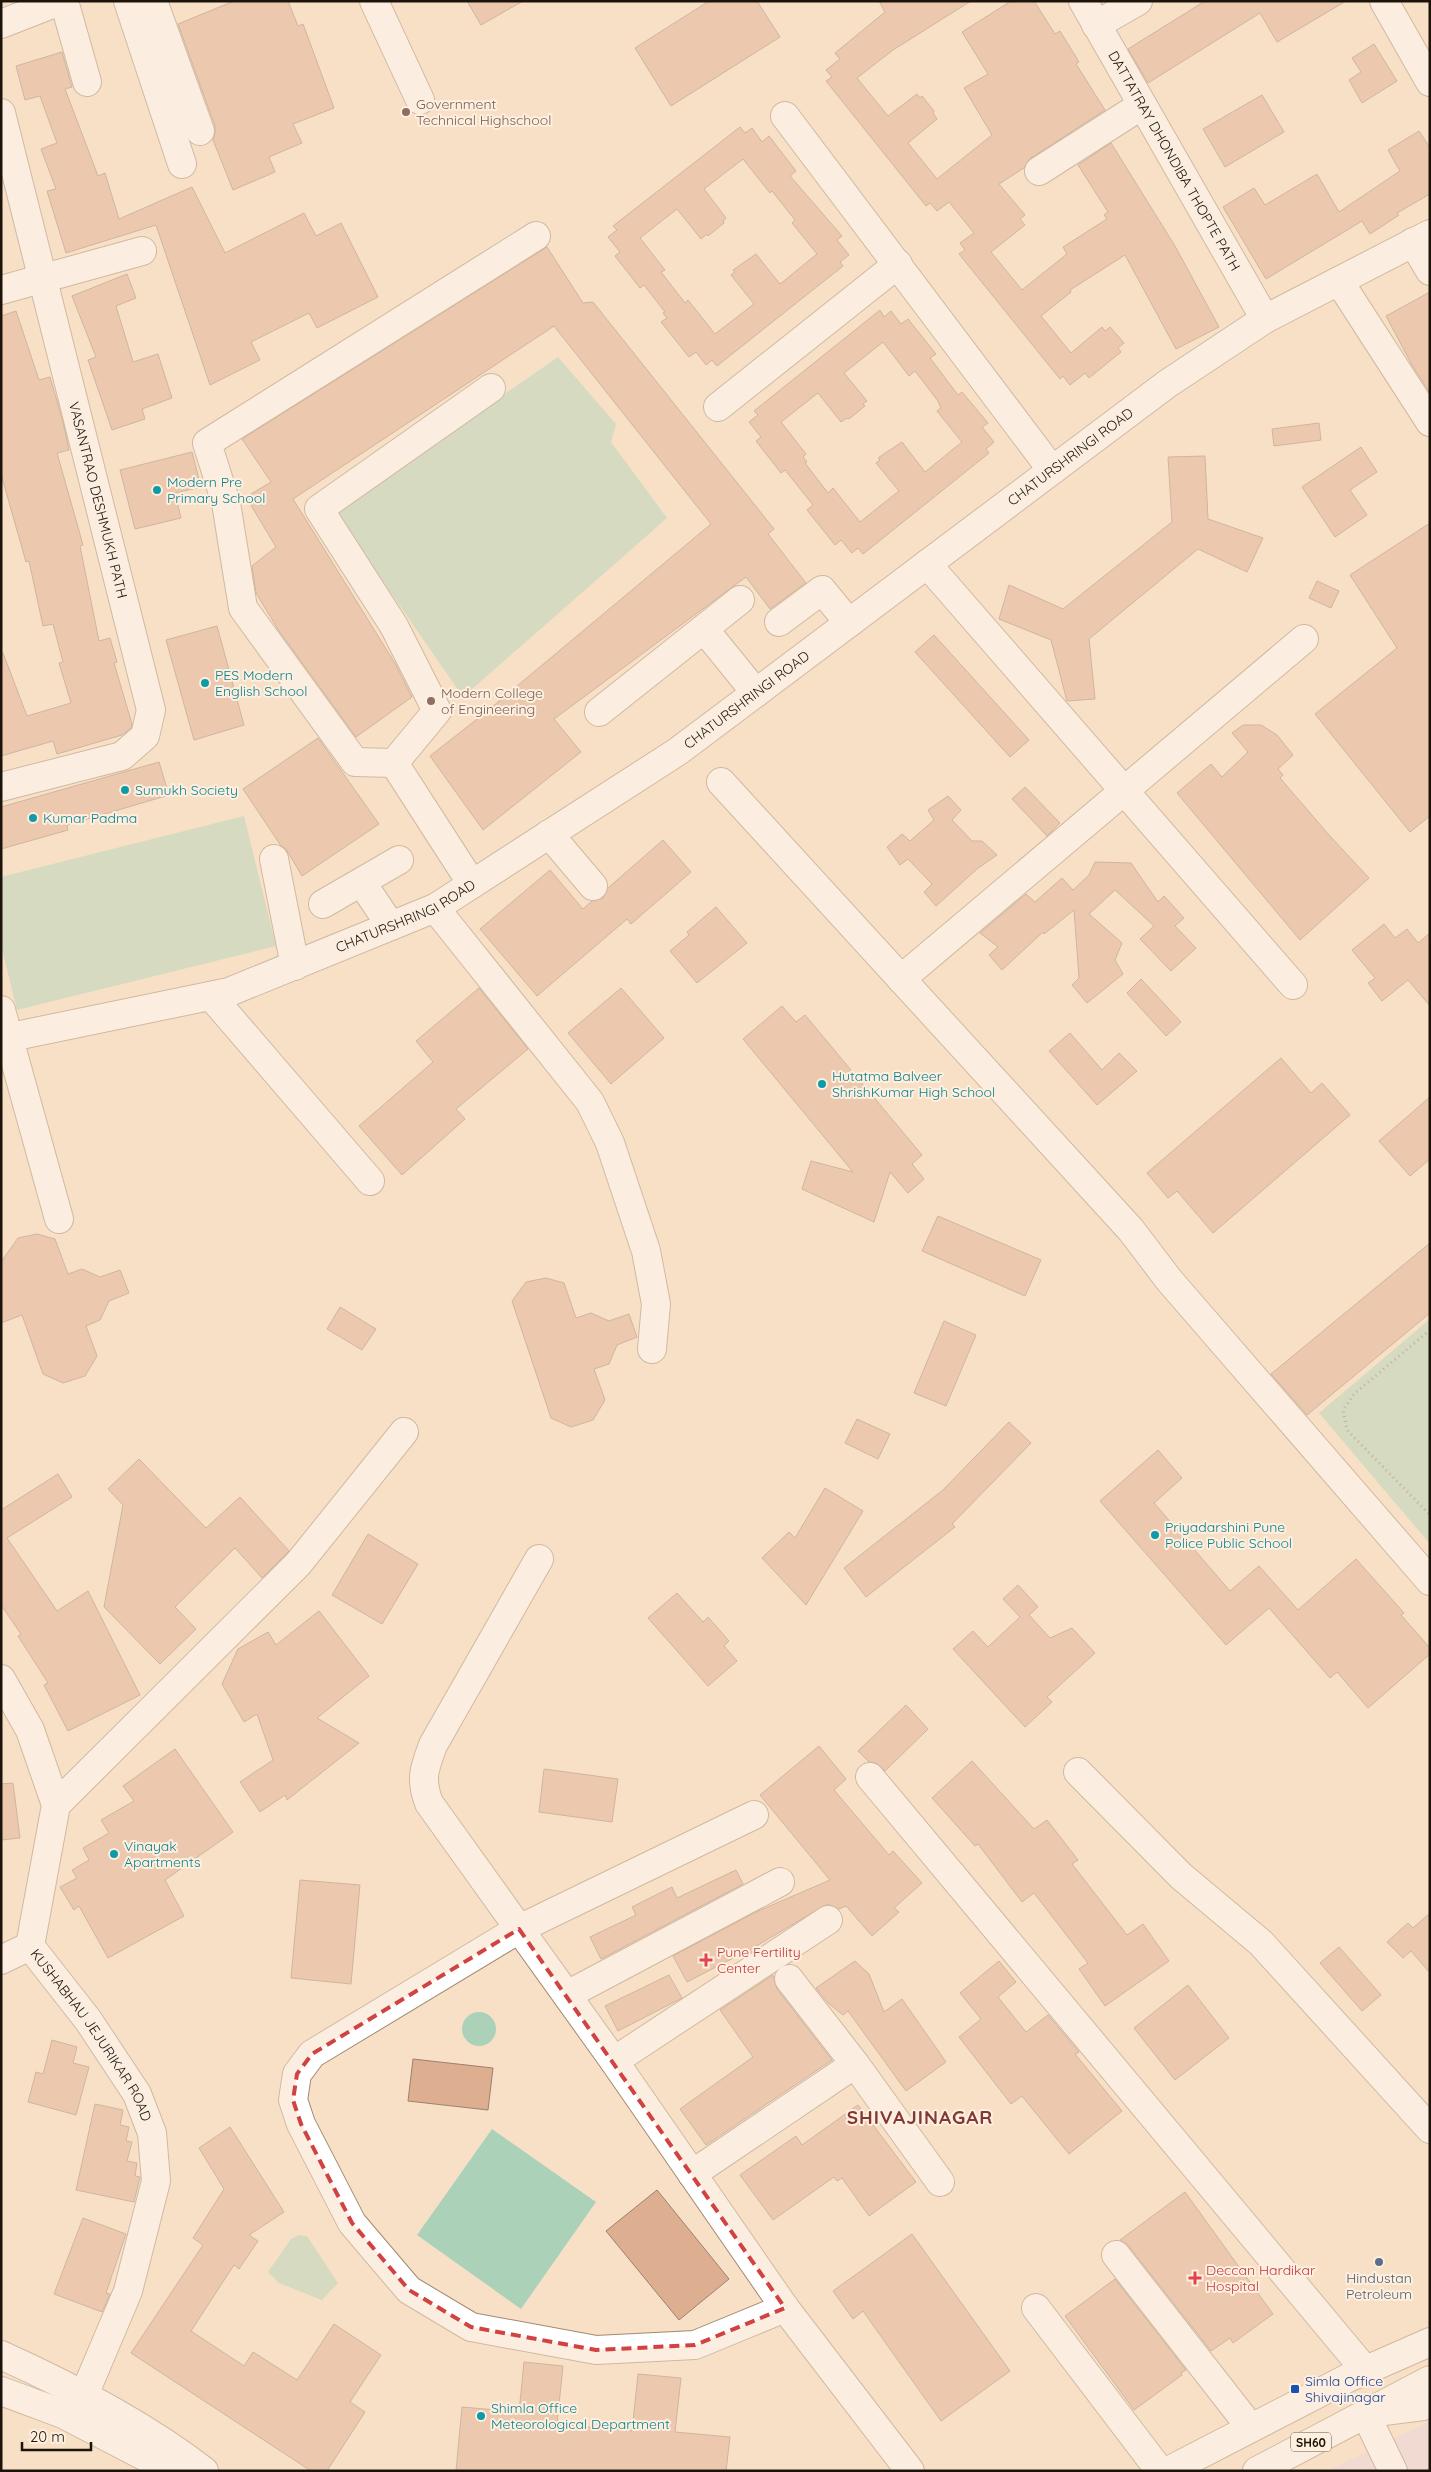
<svg xmlns="http://www.w3.org/2000/svg" width="1431" height="2472" font-family="Quicksand,sans-serif">
  <rect width="100%" height="100%" fill="#f8e0c6"/>
  <polygon fill="#e9d3e1" points="1430,2421 1430,2471 1327,2471"/>
  <g fill="#abd2b9">
    <polygon points="558,357 616,424 611,442 667,518 463,697 335,512"/>
    <polygon points="244,816 276,946 17,1010 1,945 1,877"/>
    <polygon points="1430,1319 1430,1544 1319,1413"/>
    <circle cx="479" cy="2029" r="17"/>
    <polygon points="492,2129 596,2202 521,2309 417,2235"/>
    <polygon points="299,2235 307,2236 338,2283 322,2300 279,2283 268,2272 291,2239"/>
  </g>
  <g fill="#ddae90" stroke="#9d816f" fill-rule="evenodd">
    <polygon points="234,1 288,1 298,26 303,24 334,108 293,124 302,143 269,157 275,172 233,190 213,140 215,133 215,126 178,24"/>
    <polygon points="467,1 523,1 481,25"/>
    <polygon points="709,1 757,1 780,37 671,106 635,48"/>
    <polygon points="879,1 971,1 893,50 857,78 888,116 917,94 920,98 922,96 934,111 933,113 937,119 908,143 937,179 992,135 964,88 988,74 962,32 1011,1 1034,1 1055,34 1060,31 1079,62 1076,64 1105,110 1031,158 1024,168 999,184 1025,215 1020,219 1025,225 991,252 1022,290 1067,254 1063,247 1107,219 1104,215 1108,212 1078,165 1111,143 1175,246 1219,327 1176,349 1125,255 1070,290 1071,292 1041,316 1071,353 1102,327 1105,331 1110,327 1124,343 1118,348 1121,352 1089,378 1085,373 1070,385 1063,376 1060,379 959,254 965,250 960,243 974,233 949,202 937,211 930,203 926,206 826,81 832,77 826,70 840,59 835,53 885,12"/>
    <polygon points="1205,1 1346,1 1277,42 1260,13 1148,83 1128,49"/>
    <polygon points="1374,44 1397,81 1362,103 1349,80 1361,72 1352,58"/>
    <polygon points="62,52 72,87 65,89 98,176 105,173 119,219 192,187 225,253 304,213 316,236 341,223 378,297 317,328 309,313 251,342 260,360 210,385 156,225 66,253 47,191 56,189 41,149 57,143 40,96 25,100 16,66"/>
    <polygon points="1262,95 1284,132 1225,167 1203,129"/>
    <path d="M 740,127 L 745,133 L 752,128 L 762,142 L 769,136 L 796,171 L 790,176 L 842,236 L 837,240 L 849,255 L 840,262 L 843,266 L 717,366 L 712,360 L 706,365 L 696,352 L 689,357 L 661,322 L 667,318 L 663,313 L 665,312 L 644,285 L 640,288 L 615,256 L 620,252 L 608,237 L 617,230 L 613,226 ZM 743,159 L 770,193 L 772,191 L 795,220 L 792,223 L 817,254 L 780,284 L 756,254 L 733,270 L 735,272 L 731,275 L 754,304 L 715,334 L 688,300 L 685,303 L 661,272 L 665,270 L 640,238 L 677,209 L 701,239 L 707,234 L 708,236 L 724,223 L 723,221 L 726,218 L 704,189 Z"/>
    <polygon points="1419,131 1430,148 1430,194 1397,213 1399,215 1370,234 1362,221 1266,279 1223,207 1254,188 1265,205 1317,174 1339,212 1400,171 1388,150"/>
    <polygon points="547,247 583,303 593,302 774,529 768,534 806,583 770,609 746,577 554,719 581,752 483,830 430,756 486,712 711,524 554,326 293,499 396,665 412,697 356,737 279,631 256,593 252,566 276,547 246,497 271,482 242,439"/>
    <polygon points="127,274 136,298 116,306 133,362 158,354 172,398 142,409 145,419 112,430 88,360 96,357 72,296"/>
    <polygon points="1430,292 1430,393 1412,365 1386,316"/>
    <path d="M 880,310 L 884,317 L 891,311 L 901,324 L 908,319 L 936,354 L 930,358 L 958,395 L 962,392 L 988,423 L 982,427 L 994,442 L 986,449 L 989,453 L 863,554 L 858,548 L 852,553 L 841,540 L 835,545 L 807,510 L 813,505 L 785,470 L 781,473 L 756,441 L 761,437 L 749,422 L 758,415 L 754,411 ZM 883,342 L 909,376 L 915,371 L 938,401 L 941,408 L 937,411 L 962,442 L 925,472 L 902,442 L 878,458 L 880,460 L 876,463 L 899,491 L 860,522 L 833,488 L 828,493 L 805,463 L 807,462 L 803,457 L 806,454 L 781,422 L 818,393 L 841,422 L 847,418 L 849,419 L 865,406 L 863,404 L 867,401 L 844,373 Z"/>
    <polygon points="16,311 39,380 50,377 63,422 69,450 57,453 83,545 80,546 99,641 110,638 117,662 114,663 132,724 131,728 122,735 57,754 53,741 1,756 1,653 3,653 27,716 71,703 59,663 63,662 53,624 43,626 29,561 26,562 1,474 1,316"/>
    <polygon points="1319,423 1321,440 1274,446 1272,429"/>
    <polygon points="1361,447 1377,472 1350,490 1367,515 1335,537 1302,487"/>
    <polygon points="192,452 201,487 175,493 181,518 135,529 120,470"/>
    <polygon points="1205,456 1208,519 1263,538 1247,572 1198,549 1089,639 1095,699 1067,701 1051,640 999,619 1009,585 1063,609 1172,522 1168,457"/>
    <polygon points="1430,523 1430,816 1410,832 1315,714 1397,648 1350,575"/>
    <polygon points="1317,581 1339,591 1331,608 1309,598"/>
    <polygon points="217,626 244,725 194,740 166,640"/>
    <polygon points="934,635 1029,740 1010,757 915,652"/>
    <polygon points="1243,725 1261,725 1277,735 1293,755 1278,769 1283,775 1280,778 1329,835 1369,878 1300,940 1177,793 1211,764 1222,777 1248,752 1232,733"/>
    <polygon points="318,738 379,824 302,876 286,849 281,846 243,789"/>
    <polygon points="159,762 169,795 67,825 68,830 1,849 1,807"/>
    <polygon points="1025,787 1060,823 1047,836 1012,799"/>
    <polygon points="948,796 961,810 952,820 972,841 982,841 997,855 977,869 936,906 924,892 932,884 908,859 900,865 887,847 902,834 910,841 934,820 928,810"/>
    <polygon points="663,840 691,872 631,924 627,919 537,996 480,929 550,870 583,909 592,901 603,898 608,888"/>
    <polygon points="1095,862 1131,863 1158,902 1164,896 1184,918 1175,926 1196,948 1171,971 1140,939 1154,926 1115,890 1089,914 1122,943 1115,960 1123,974 1087,1003 1072,985 1079,978 1074,910 1044,934 1043,932 1002,970 989,955 998,947 980,933 1026,894 1035,902 1062,878 1073,890 1089,875"/>
    <polygon points="716,907 747,943 697,983 670,951 689,935 687,932"/>
    <polygon points="1384,924 1395,938 1407,929 1418,943 1430,933 1430,1006 1408,980 1382,1001 1368,983 1375,978 1352,950"/>
    <polygon points="1141,979 1181,1022 1166,1036 1127,993"/>
    <polygon points="479,988 528,1049 456,1109 465,1119 402,1175 359,1126 433,1062 416,1041"/>
    <polygon points="621,988 664,1038 611,1084 568,1033"/>
    <polygon points="782,1006 796,1022 805,1015 922,1155 912,1164 924,1179 908,1193 890,1172 874,1222 802,1189 811,1161 853,1172 743,1039"/>
    <polygon points="1070,1033 1102,1070 1119,1053 1137,1071 1097,1105 1049,1051"/>
    <polygon points="1281,1058 1311,1093 1322,1083 1350,1115 1213,1233 1177,1191 1168,1198 1147,1173"/>
    <polygon points="1430,1097 1430,1159 1410,1176 1379,1141"/>
    <polygon points="938,1216 1041,1260 1025,1296 922,1251"/>
    <polygon points="37,1234 55,1239 68,1274 82,1269 100,1277 120,1270 129,1293 109,1301 100,1320 86,1326 97,1356 85,1376 63,1383 43,1374 22,1315 1,1323 1,1262 18,1238"/>
    <polygon points="1430,1243 1430,1313 1307,1415 1271,1374"/>
    <polygon points="546,1278 564,1283 576,1318 591,1313 609,1321 629,1314 637,1337 617,1345 609,1364 594,1369 605,1400 593,1420 571,1427 551,1418 512,1301 526,1282"/>
    <polygon points="340,1307 376,1329 362,1350 327,1329"/>
    <polygon points="944,1321 976,1335 946,1406 914,1393"/>
    <polygon points="857,1419 890,1434 878,1459 845,1443"/>
    <polygon points="1009,1422 1031,1443 952,1524 955,1527 866,1597 844,1568 943,1490"/>
    <polygon points="1158,1450 1182,1478 1154,1503 1230,1591 1259,1566 1298,1610 1356,1559 1404,1613 1401,1615 1430,1648 1430,1654 1368,1708 1337,1672 1330,1678 1269,1608 1226,1645 1100,1501"/>
    <polygon points="139,1459 206,1528 240,1497 289,1551 262,1578 235,1548 175,1607 196,1629 160,1664 104,1607 123,1505 108,1489"/>
    <polygon points="58,1474 72,1497 7,1538 57,1611 88,1591 140,1695 68,1731 44,1685 48,1683 18,1636 21,1634 1,1605 1,1510"/>
    <polygon points="825,1488 863,1511 806,1605 762,1558 789,1532 795,1538"/>
    <polygon points="368,1534 418,1564 382,1624 332,1595"/>
    <polygon points="1018,1585 1038,1607 1029,1615 1050,1638 1072,1628 1095,1653 1047,1697 1052,1702 1025,1727 953,1649 973,1631 988,1647 1020,1617 1003,1599"/>
    <polygon points="677,1593 703,1622 708,1617 729,1641 724,1646 737,1661 708,1686 648,1618"/>
    <polygon points="319,1611 369,1676 317,1718 359,1743 287,1800 285,1795 260,1812 240,1782 273,1760 257,1714 244,1722 222,1684 238,1649 268,1632 276,1645"/>
    <polygon points="906,1705 928,1729 885,1771 876,1763 869,1762 858,1751"/>
    <polygon points="819,1746 846,1779 834,1790 889,1855 893,1851 922,1883 894,1908 899,1912 872,1936 846,1906 839,1909 827,1904 753,1948 755,1950 750,1953 743,1953 687,1982 673,1956 756,1912 830,1880 760,1795"/>
    <polygon points="175,1749 233,1832 165,1880 184,1916 108,1958 79,1906 74,1910 60,1887 77,1878 72,1870 89,1860 83,1848 109,1833 101,1820 134,1801 123,1786"/>
    <polygon points="972,1761 1034,1829 1047,1820 1078,1860 1072,1864 1127,1935 1143,1924 1169,1961 1105,2006 1079,1969 1088,1963 1034,1893 1022,1902 978,1844 975,1846 932,1798"/>
    <polygon points="544,1769 618,1779 612,1822 539,1812"/>
    <polygon points="13,1783 20,1838 1,1840 1,1784"/>
    <polygon points="736,1870 743,1884 601,1959 590,1937 636,1915 632,1907 672,1887 677,1898"/>
    <polygon points="300,1880 360,1885 351,1984 291,1978"/>
    <polygon points="1430,1913 1430,1973 1411,1951 1403,1958 1387,1942 1408,1923 1413,1928"/>
    <polygon points="1339,1947 1381,1995 1362,2011 1320,1963"/>
    <polygon points="855,1961 869,1974 884,2012 902,1999 946,2062 906,2091 848,2011 843,2015 828,2003 816,1988"/>
    <polygon points="999,1961 1016,1982 998,1997 1026,2032 1048,2015 1079,2052 1075,2054 1122,2111 1069,2154 1022,2096 1011,2104 959,2037 981,2019 960,1993"/>
    <polygon points="669,1975 682,1998 618,2031 605,2006"/>
    <polygon points="773,1975 777,1989 832,2060 706,2145 680,2109 753,2057 720,2010"/>
    <polygon points="1188,1985 1229,2038 1175,2080 1134,2028"/>
    <polygon points="52,2040 77,2047 73,2063 89,2067 76,2115 28,2102 36,2072 43,2074"/>
    <polygon points="413,2059 493,2068 488,2110 408,2101"/>
    <polygon points="95,2104 123,2110 120,2125 129,2127 126,2141 132,2142 127,2161 137,2163 135,2176 140,2177 134,2202 76,2190"/>
    <polygon points="858,2105 916,2182 869,2216 842,2178 837,2181 834,2177 773,2220 740,2175 796,2136 802,2145"/>
    <polygon points="230,2127 284,2212 249,2235 258,2241 239,2269 234,2265 191,2331 244,2366 253,2352 297,2380 334,2324 381,2355 350,2402 365,2412 327,2471 311,2471 131,2353 203,2245 193,2238 224,2189 199,2148"/>
    <polygon points="657,2190 729,2279 679,2320 606,2231"/>
    <polygon points="1185,2192 1273,2314 1233,2343 1230,2338 1211,2351 1128,2245 1120,2240"/>
    <polygon points="83,2218 126,2234 106,2293 110,2294 102,2312 54,2294"/>
    <polygon points="912,2234 1010,2371 941,2421 863,2311 853,2319 833,2291"/>
    <polygon points="1115,2279 1186,2370 1181,2373 1182,2375 1134,2410 1065,2316"/>
    <polygon points="524,2362 563,2366 557,2424 632,2431 638,2374 681,2378 675,2432 730,2437 726,2471 456,2471 462,2407 519,2412"/>
  </g>
  <g fill="none" stroke-linecap="round" stroke-linejoin="round">
    <defs>
      <g id="minor">
        <polyline points="64,1 87,82"/>
        <polyline points="128,1 182,164"/>
        <polyline points="153,1 200,131"/>
        <polyline points="374,1 420,100"/>
        <path id="s1" d="M 1083,1 L 1265,319"/>
        <polyline points="1384,1 1430,82"/>
        <polyline points="1,24 60,1"/>
        <polyline points="1096,25 1138,1"/>
        <path id="s2" d="M 1,113 L 151,710 L 145,736 L 122,756 L 1,787"/>
        <polyline points="785,116 1052,470"/>
        <polyline points="1039,171 1142,105"/>
        <polyline points="1413,242 1430,271"/>
        <polyline points="1339,281 1430,422"/>
        <polyline points="1,290 142,251"/>
        <polyline points="718,407 898,264"/>
        <polyline points="927,564 1293,985"/>
        <polyline points="779,622 822,590 849,623"/>
        <polyline points="704,629 756,693"/>
        <polyline points="599,712 740,600"/>
        <polyline points="394,763 355,762 243,608 226,503 207,443 536,236"/>
        <polyline points="721,782 1131,1230 1169,1280 1430,1581"/>
        <polyline points="549,834 593,886"/>
        <polyline points="274,859 295,966"/>
        <polyline points="362,883 391,926"/>
        <polyline points="472,884 394,763 437,711 394,626 319,509 491,388"/>
        <polyline points="323,904 399,860"/>
        <polyline points="435,908 590,1102 610,1143 646,1251 656,1304 652,1349"/>
        <polyline points="901,979 1304,639"/>
        <polyline points="211,996 370,1181"/>
        <polyline points="1,1010 59,1219"/>
        <path id="s3" d="M 1,1039 L 229,992 L 435,908 L 677,752 L 1167,384 L 1265,319 L 1430,234"/>
        <path d="M 539,1559 L 433,1745 C 424,1769 420,1779 429,1803 L 614,2061 L 785,2308 L 910,2471"/>
        <path id="s4" d="M 1,1679 L 30,1730 L 56,1805 L 30,1946 L 88,2020 L 137,2094 L 152,2133 L 156,2181 L 128,2291 L 84,2395"/>
        <polyline points="1078,1772 1181,1876 1261,1943 1430,2129"/>
        <polyline points="870,1777 1366,2371"/>
        <polyline points="56,1805 298,1564 404,1432"/>
        <polyline points="754,1815 519,1929 312,2054 297,2074 293,2100 301,2124 352,2223 409,2290 471,2327 596,2350 695,2345 785,2308"/>
        <polyline points="1,1960 30,1946"/>
        <polyline points="789,1979 855,2064 940,2182"/>
        <polyline points="567,1995 780,1882"/>
        <polyline points="614,2061 828,1920"/>
        <polyline points="692,2174 855,2064"/>
        <polyline points="1116,2255 1251,2428"/>
        <polyline points="1036,2308 1160,2471"/>
      </g>
      <g id="major">
        <polyline points="1384,2411 1423,2406 1430,2403"/>
        <polyline points="1365,2413 1393,2471"/>
        <polyline points="1168,2471 1348,2378 1430,2342"/>
        <polyline points="1257,2471 1430,2380"/>
      </g>
      <g id="highway">
        <path d="M 1,2355 C 72,2387 143,2424 204,2471"/>
        <polyline points="1,2391 63,2414 163,2466 182,2471"/>
      </g>
    </defs>
    <use href="#minor" stroke="#a18a72" stroke-width="30"/>
    <use href="#major" stroke="#a18a72" stroke-width="30"/>
    <use href="#highway" stroke="#a18a72" stroke-width="30"/>
    <polyline stroke="#857665" stroke-width="3" stroke-dasharray="1 4" stroke-linecap="butt" points="1430,1330 1354,1394 1343,1410 1347,1430 1430,1515"/>
    <use href="#minor" stroke="#fff" stroke-width="28"/>
    <use href="#major" stroke="#fff" stroke-width="28"/>
    <use href="#highway" stroke="#fff" stroke-width="28"/>
  </g>
  <path d="M0 0H1431V2472H0ZM 519,1929 L 785,2308 L 695,2345 L 596,2350 L 471,2327 L 409,2290 L 352,2223 L 301,2124 L 293,2100 L 297,2074 L 312,2054 Z" fill="#f8e0c6" fill-opacity=".55" fill-rule="evenodd"/>
  <path fill="none" stroke="#d14242" stroke-width="4" stroke-dasharray="10 6" stroke-linejoin="round" d="M 519,1929 L 785,2308 L 695,2345 L 596,2350 L 471,2327 L 409,2290 L 352,2223 L 301,2124 L 293,2100 L 297,2074 L 312,2054 Z"/>
  <g fill="#8d6e63" stroke="#feefdf" stroke-width="2">
    <circle cx="406" cy="112" r="5"/>
    <circle cx="431" cy="701" r="5"/>
  </g>
  <g fill="#0f9aa8" stroke="#feefdf" stroke-width="2">
    <circle cx="157" cy="490" r="5"/>
    <circle cx="205" cy="683" r="5"/>
    <circle cx="125" cy="790" r="5"/>
    <circle cx="33" cy="818" r="5"/>
    <circle cx="822" cy="1084" r="5"/>
    <circle cx="1155" cy="1535" r="5"/>
    <circle cx="114" cy="1854" r="5"/>
    <circle cx="481" cy="2416" r="5"/>
  </g>
  <g fill="#e0444e" stroke="#feefdf" stroke-width="2">
    <path d="M703.5 1952.5h5v5h5v5h-5v5h-5v-5h-5v-5h5z"/>
    <path d="M1192.5 2270.5h5v5h5v5h-5v5h-5v-5h-5v-5h5z"/>
  </g>
  <circle fill="#5c6f8a" stroke="#feefdf" stroke-width="2" cx="1379" cy="2262" r="5"/>
  <rect fill="#1a4fb4" stroke="#feefdf" stroke-width="2" x="1290" y="2384" width="10" height="10" rx="2.5"/>
  <g text-anchor="middle" dominant-baseline="central" stroke-width="4" stroke-linejoin="round" paint-order="stroke">
    <rect fill="#feefdf" stroke="#60564b" stroke-width="1" x="1291" y="2432.5" width="40" height="19" rx="4"/>
    <g font-size="12" font-weight="bold" fill="#1c140b">
      <text x="1311" y="2442">SH60</text>
    </g>
    <g font-size="14" fill="#785e54" stroke="#feefdf" text-anchor="start">
      <text x="416" y="104">Government<tspan x="416" dy="16">Technical Highschool</tspan></text>
      <text x="441" y="693">Modern College<tspan x="441" dy="16">of Engineering</tspan></text>
    </g>
    <g font-size="14" fill="#1c140b" stroke="#feefdf">
      <text stroke="none"><textPath href="#s1" startOffset="184">DATTATRAY DHONDIBA THOPTE PATH</textPath></text>
      <text stroke="none"><textPath href="#s3" startOffset="1235">CHATURSHRINGI ROAD</textPath></text>
      <text stroke="none"><textPath href="#s2" startOffset="399">VASANTRAO DESHMUKH PATH</textPath></text>
      <text stroke="none"><textPath href="#s3" startOffset="830">CHATURSHRINGI ROAD</textPath></text>
      <text stroke="none"><textPath href="#s3" startOffset="425">CHATURSHRINGI ROAD</textPath></text>
      <text stroke="none"><textPath href="#s4" startOffset="390">KUSHABHAU JEJURIKAR ROAD</textPath></text>
    </g>
    <g font-size="14" fill="#0d838f" stroke="#feefdf" text-anchor="start">
      <text x="167" y="482">Modern Pre<tspan x="167" dy="16">Primary School</tspan></text>
      <text x="215" y="675">PES Modern<tspan x="215" dy="16">English School</tspan></text>
      <text x="135" y="790">Sumukh Society</text>
      <text x="43" y="818">Kumar Padma</text>
      <text x="832" y="1076">Hutatma Balveer<tspan x="832" dy="16">ShrishKumar High School</tspan></text>
      <text x="1165" y="1527">Priyadarshini Pune<tspan x="1165" dy="16">Police Public School</tspan></text>
      <text x="124" y="1846">Vinayak<tspan x="124" dy="16">Apartments</tspan></text>
      <text x="491" y="2408">Shimla Office<tspan x="491" dy="16">Meteorological Department</tspan></text>
    </g>
    <g font-size="14" fill="#be3a42" stroke="#feefdf" text-anchor="start">
      <text x="717" y="1952">Pune Fertility<tspan x="717" dy="16">Center</tspan></text>
      <text x="1206" y="2270">Deccan Hardikar<tspan x="1206" dy="16">Hospital</tspan></text>
    </g>
    <g font-size="14" fill="#4e5e75" stroke="#feefdf">
      <text x="1379" y="2278">Hindustan<tspan x="1379" dy="16">Petroleum</tspan></text>
    </g>
    <g font-size="14" fill="#164399" stroke="#feefdf" text-anchor="start">
      <text x="1305" y="2381">Simla Office<tspan x="1305" dy="16">Shivajinagar</tspan></text>
    </g>
    <g font-size="19" font-weight="bold" letter-spacing="1" fill="#803936" stroke="#feefdf">
      <text x="920" y="2117">SHIVAJINAGAR</text>
    </g>
  </g>
  <rect width="1431" height="2472" fill="none" stroke="#1c140b" stroke-width="5"/>
  <path d="M22 2442v8h69v-8" fill="none" stroke="#1c140b" stroke-width="2.5"/>
  <text x="30" y="2442" font-size="15" fill="#1c140b" stroke="#feefdf" stroke-width="4" paint-order="stroke">20 m</text>
</svg>
